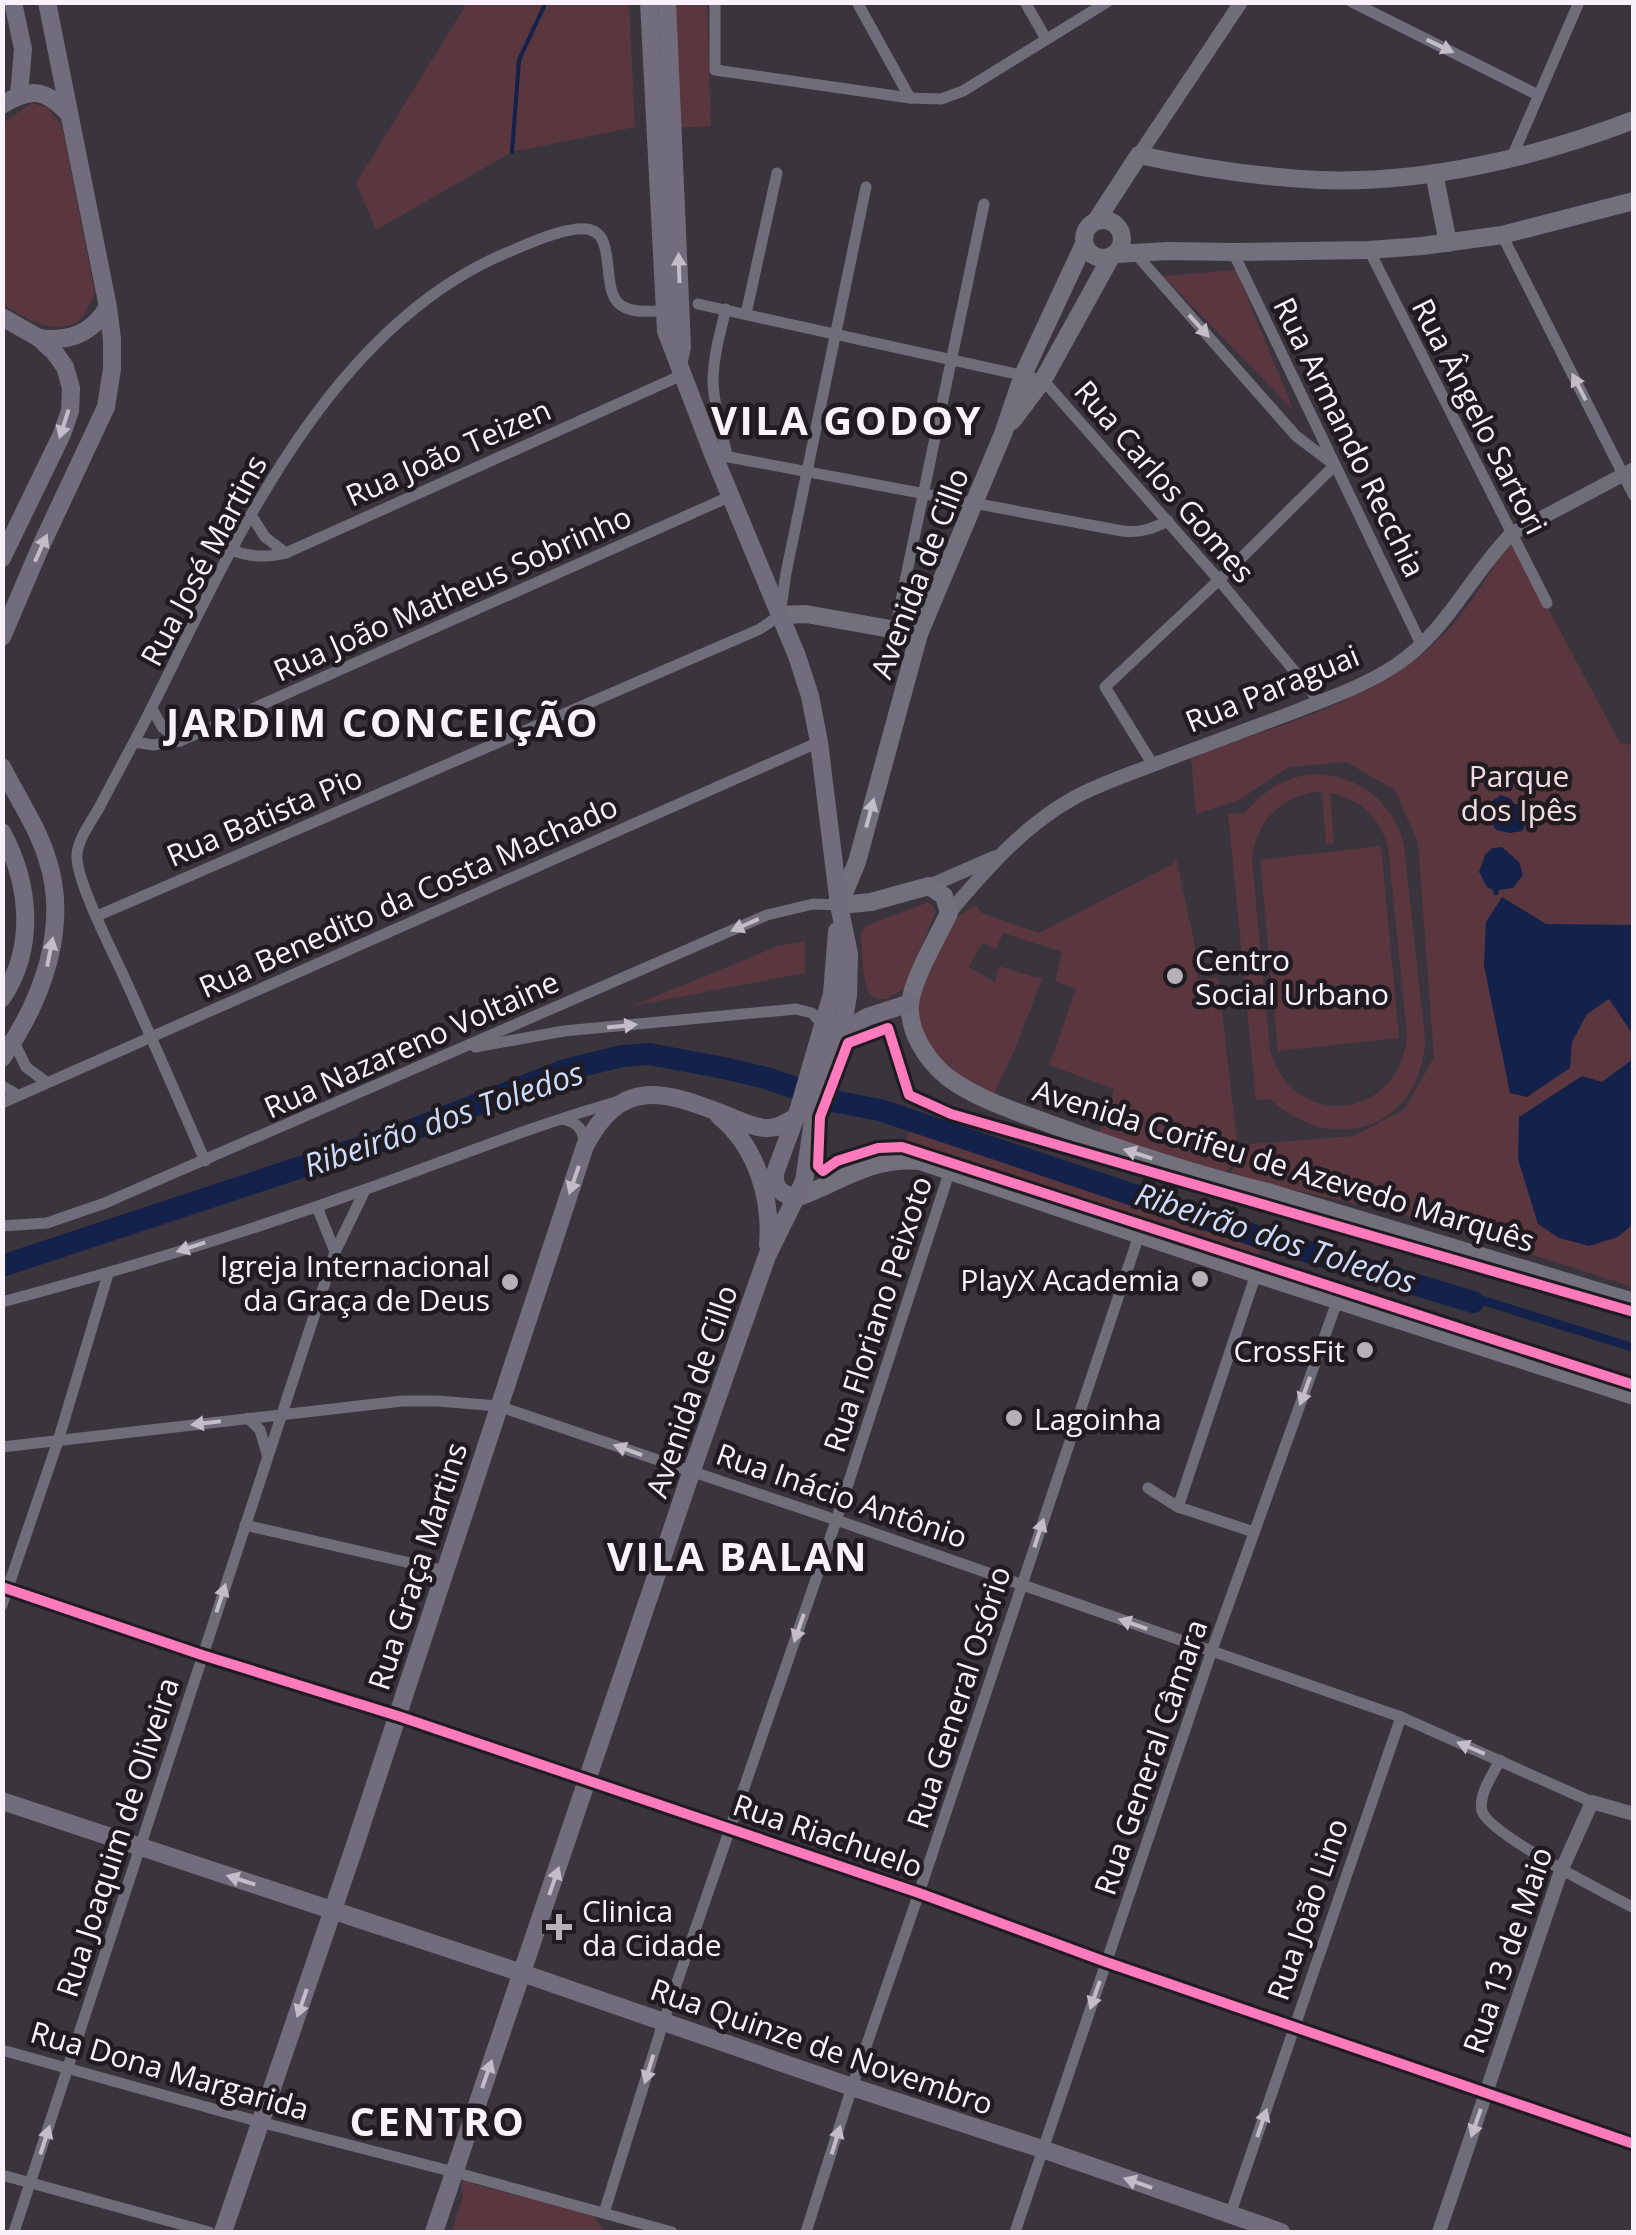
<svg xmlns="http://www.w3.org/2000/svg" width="1636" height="2235" font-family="'Open Sans',sans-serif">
  <rect width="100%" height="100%" fill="#3a343c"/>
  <g fill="#5a373e" fill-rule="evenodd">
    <polygon points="467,3 629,3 635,127 512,152 376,230 356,183"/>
    <polygon points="669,3 707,3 711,126 672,128"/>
    <path d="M 32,103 L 48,108 L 62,126 L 95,293 C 90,303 87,314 78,321 C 58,337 19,317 3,303 L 3,123 Z"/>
    <polygon points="1236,270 1294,411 1163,276"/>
    <path d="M 1511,539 L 1620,743 L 1633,745 L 1633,1287 L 1421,1219 L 1230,1175 L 1236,1162 L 1221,1177 L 1098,1135 L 1114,1089 L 1049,1065 L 1076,989 L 1055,981 L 1062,952 L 1003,933 L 996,949 L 982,943 L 969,967 L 995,982 L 999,966 L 1037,978 L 1043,977 L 1014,1051 L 993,1096 L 976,1091 L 927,1048 L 915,1006 L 927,976 L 953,920 L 975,905 L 982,913 L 1039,933 L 1163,869 L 1173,864 L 1176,857 L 1195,946 L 1197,979 L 1218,978 L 1239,1156 L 1250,1144 L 1354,1136 L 1405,1109 L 1434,1057 L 1418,843 L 1395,790 L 1346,762 L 1289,767 L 1239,800 L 1196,814 L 1191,756 C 1282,725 1399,695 1460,616 C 1479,592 1494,565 1511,539 Z"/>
    <path d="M 1310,774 C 1357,774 1392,799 1404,845 L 1425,1039 C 1422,1128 1334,1158 1270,1099 L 1256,1100 L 1228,814 L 1245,813 C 1263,791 1282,779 1310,774 ZM 1314,792 L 1322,793 L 1326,844 L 1334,843 L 1330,793 C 1360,799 1380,817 1388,847 L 1407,1036 C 1400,1121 1293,1132 1270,1050 L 1252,861 C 1255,824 1277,799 1314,792 Z"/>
    <polygon points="1381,846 1399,1038 1278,1051 1260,860"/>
    <path d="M 929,902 L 936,911 L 904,989 L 886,999 C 880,999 875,999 870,994 C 862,986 862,946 861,933 L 866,926 Z"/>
    <polygon points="805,941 805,973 632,1006 778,946"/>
    <polygon points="914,1122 1262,1238 1257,1262 902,1147"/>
    <polygon points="464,2179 477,2185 593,2215 602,2228 609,2232 452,2232 463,2196 461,2184"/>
  </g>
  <g fill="#14214b">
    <polygon points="1501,795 1511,799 1514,804 1522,804 1529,809 1526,823 1522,831 1510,833 1496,830 1486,812 1491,802"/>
    <polygon points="1502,847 1519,862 1523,875 1513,888 1499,890 1498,895 1494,895 1493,890 1487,887 1479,872 1485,855 1492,848"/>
    <polygon points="1502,897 1546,924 1633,925 1633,1035 1609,999 1587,1014 1572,1042 1570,1068 1527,1097 1510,1093 1484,965 1486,922"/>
    <polygon points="1633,1059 1633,1224 1618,1237 1589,1246 1559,1238 1538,1224 1518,1159 1519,1117 1582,1076 1602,1082"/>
    <polygon points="1285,1242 1405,1274 1414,1274 1633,1343 1633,1352 1288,1245"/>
  </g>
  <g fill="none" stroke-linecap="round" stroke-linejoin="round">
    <polyline stroke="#14214b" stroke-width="4" points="512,152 519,60 546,2"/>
    <polyline stroke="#14214b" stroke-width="22" points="2,1266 404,1133 565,1070 622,1056 649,1054 724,1068 766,1078 833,1101 880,1110 1262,1238 1473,1302"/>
    <g stroke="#706d7b" stroke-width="11">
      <polyline points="715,2 715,70 910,98 941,99 963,91 1107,2"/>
      <polyline points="857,2 910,98"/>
      <polyline points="1025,2 1046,39"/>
      <polyline points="1352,2 1538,95"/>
      <polyline points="1512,157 1579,2"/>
      <polyline points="1502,235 1634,496"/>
      <polyline points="1369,250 1547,603"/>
      <polyline points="1233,252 1421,644"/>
      <polyline points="1135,253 1296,436 1332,463"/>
      <polyline points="698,304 1043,380 1219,580 1320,702"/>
      <path d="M 726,309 C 720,333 713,358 713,382 C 714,407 722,432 727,455"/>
      <polyline points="746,314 777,173"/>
      <path d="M 713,454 L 1122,531 C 1140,533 1152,529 1168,521"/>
      <polyline points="251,515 265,537 286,553"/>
      <path d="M 231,550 C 251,557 265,558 286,553 L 682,375"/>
      <polyline points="895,629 984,204"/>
      <polyline points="152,709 163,728 180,741"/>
      <polyline points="135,742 153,745 180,741 731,496"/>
      <polyline points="1153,765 1105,687 1219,580 1335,465"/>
      <polyline points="97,916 760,629 780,615 786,573 866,187"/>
      <polyline points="14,1042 26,1067 46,1082"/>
      <polyline points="475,1047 564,1031 796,1009 812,1013 823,1025"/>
      <polyline points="2,1086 18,1095"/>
      <polyline points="2,1103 819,742"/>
      <path d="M 562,1119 C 579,1122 583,1130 585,1146"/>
      <path d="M 205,1161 C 177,1096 149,1032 120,968 C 109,945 75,877 77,855 C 78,839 91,822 99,808 C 114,779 130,750 145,721 C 229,555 322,331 506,253 C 528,244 553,232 577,229 C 626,223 593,296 626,308 C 637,313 651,311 663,311"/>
      <polyline points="317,1207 335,1252"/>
      <polyline points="2,1226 47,1223 105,1203 767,915 813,904 839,905"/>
      <path d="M 2,1302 C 122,1270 241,1234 358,1192 C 444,1162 528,1127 616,1102"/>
      <polyline points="248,1418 260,1430 267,1454"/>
      <polyline points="2,1447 402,1401 438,1401 498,1406 845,1523 1401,1717 1592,1802"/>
      <polyline points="1148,1488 1178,1507"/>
      <polyline points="245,1525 445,1571"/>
      <polyline points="1254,1532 1178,1507 1256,1274"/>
      <polyline points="2,1587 202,1655 398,1716 919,1893 1106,1962 1634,2144"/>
      <polyline points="2,1605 58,1441 108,1274"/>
      <path d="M 1500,1760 C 1493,1774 1478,1795 1482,1811 C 1489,1834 1607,1894 1634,1908"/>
      <polyline points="2,2050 260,2122 454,2172 672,2232"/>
      <polyline points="2,2175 209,2232"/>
      <polyline points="604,2213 663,2023 836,1521 950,1170"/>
      <polyline points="1230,2215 1401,1717"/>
      <polyline points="14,2232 335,1252 365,1190"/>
      <polyline points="806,2232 852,2087 919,1893 1139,1235"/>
      <polyline points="1015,2232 1212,1650 1338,1299"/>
    </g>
    <g stroke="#706d7b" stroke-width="14">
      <polyline points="1139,155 1241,2"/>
      <polyline points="929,886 996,857"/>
      <path d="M 949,913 C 985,871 1023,826 1072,799 C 1100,783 1133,773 1163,761 C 1208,744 1254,727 1299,710 C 1332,697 1366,685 1396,665 C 1446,632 1470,576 1511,534 L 1634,469"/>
      <polyline points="1439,2232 1561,1871 1592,1802 1634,1814"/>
    </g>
    <g stroke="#73707e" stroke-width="18">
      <polyline points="1434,173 1448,243"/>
      <circle cx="1103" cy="239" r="19"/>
      <path d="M 1096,221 L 1139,155 C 1199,168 1259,177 1320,180 C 1423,184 1538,157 1634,120"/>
      <path d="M 1084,244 L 1023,375 L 1003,434 L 919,634 L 857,862 L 839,905 L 871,902 L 929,886 L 944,896 L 949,913 C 938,936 912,980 910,1004 C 908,1031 926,1059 946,1076 C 976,1099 1015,1111 1050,1124 C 1121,1150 1194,1175 1268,1192 L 1634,1302"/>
      <polyline points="1116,254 1168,251 1233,252 1369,250 1422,246 1502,235 1634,201"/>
      <polyline points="1012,421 1043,380 1111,257"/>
      <polyline points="780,615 806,614 919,634"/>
      <path d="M 796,1198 C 841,1182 869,1157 920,1161 L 1256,1274 L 1634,1396"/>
    </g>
    <g stroke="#716d7d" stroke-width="18">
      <polyline points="13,2 23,49 19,95"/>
      <polyline points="667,2 682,347 679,360"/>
      <path d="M 2,105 C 29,88 44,88 67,112"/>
      <polyline points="2,317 39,338 55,353 65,367 71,388 70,411 62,434 2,558"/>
      <path d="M 39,338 C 70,342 91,334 108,307"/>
      <polyline points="2,637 40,548 106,407 112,369 112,339 108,307 47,2"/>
      <path d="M 2,767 C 17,797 37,826 47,858 C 70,927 42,1001 2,1058"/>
      <path d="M 2,832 C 30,884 36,947 2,998"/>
      <polyline points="839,1034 867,1017 910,1003"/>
      <path d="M 719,1116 C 757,1147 772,1199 768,1245"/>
      <path d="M 796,1198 C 782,1194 774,1190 775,1173 L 799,1108 L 832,994 L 837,931"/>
      <polyline points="2,1801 522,1973 852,2087 1042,2149 1281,2232"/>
      <path d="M 223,2232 L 353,1851 L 585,1146 C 620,1078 662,1090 723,1114 C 737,1119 753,1128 767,1128 C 778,1129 787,1122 796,1117"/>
      <polyline points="434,2232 691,1473 767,1256 804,1181 814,1114 845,1013 848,995 849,954 839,905 819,742 810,696 797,656 713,454 666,331 649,2"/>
    </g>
    <defs>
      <g id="cycleway">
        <polyline points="1634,1312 951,1114 909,1095 888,1028 848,1043 820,1117 818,1166 823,1171 837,1161 878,1148 902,1147 1634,1385"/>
        <polyline points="2,1587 202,1655 398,1716 919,1893 1106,1962 1634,2144"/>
      </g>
    </defs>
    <use href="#cycleway" stroke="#1f1b21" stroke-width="16"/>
    <use href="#cycleway" stroke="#fd7abc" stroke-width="10"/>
  </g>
  <defs><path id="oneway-solid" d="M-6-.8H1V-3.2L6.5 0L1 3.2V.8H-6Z" transform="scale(2.5)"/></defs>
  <g fill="#c2bdc8">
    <use href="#oneway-solid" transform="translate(1440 46) rotate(26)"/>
    <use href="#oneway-solid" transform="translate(1199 326) rotate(48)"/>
    <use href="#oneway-solid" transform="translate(1579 387) rotate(-117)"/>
    <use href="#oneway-solid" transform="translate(745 925) rotate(156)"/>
    <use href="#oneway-solid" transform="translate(622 1026) rotate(-6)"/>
    <use href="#oneway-solid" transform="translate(191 1247) rotate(162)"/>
    <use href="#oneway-solid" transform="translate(1305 1391) rotate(110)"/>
    <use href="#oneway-solid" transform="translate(206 1423) rotate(173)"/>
    <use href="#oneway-solid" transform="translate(628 1450) rotate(-160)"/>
    <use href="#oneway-solid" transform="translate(1039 1533) rotate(-72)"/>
    <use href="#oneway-solid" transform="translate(221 1598) rotate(-72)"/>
    <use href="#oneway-solid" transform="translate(1133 1624) rotate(-161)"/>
    <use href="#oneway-solid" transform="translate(799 1628) rotate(109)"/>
    <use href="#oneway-solid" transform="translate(1471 1748) rotate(-157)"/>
    <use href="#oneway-solid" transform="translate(1095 1995) rotate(109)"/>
    <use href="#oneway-solid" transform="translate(649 2069) rotate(107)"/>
    <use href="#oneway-solid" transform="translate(1262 2123) rotate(-71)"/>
    <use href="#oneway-solid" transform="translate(1476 2123) rotate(109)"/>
    <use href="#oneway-solid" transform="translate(45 2140) rotate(-72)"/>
    <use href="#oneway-solid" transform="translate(836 2140) rotate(-73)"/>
  </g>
  <g fill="#c3bdc9">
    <use href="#oneway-solid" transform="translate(679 268) rotate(-92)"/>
    <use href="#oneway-solid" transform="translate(64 424) rotate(108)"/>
    <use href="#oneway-solid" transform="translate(41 548) rotate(-66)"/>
    <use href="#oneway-solid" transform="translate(50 952) rotate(-79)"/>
    <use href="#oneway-solid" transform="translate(574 1180) rotate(109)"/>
    <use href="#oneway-solid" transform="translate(241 1880) rotate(-162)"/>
    <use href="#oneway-solid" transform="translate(554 1881) rotate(-71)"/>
    <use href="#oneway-solid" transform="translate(302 2003) rotate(109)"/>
    <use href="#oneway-solid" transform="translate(487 2074) rotate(-71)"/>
    <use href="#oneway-solid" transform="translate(1138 2183) rotate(-161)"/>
  </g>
  <g fill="#c3bec9">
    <use href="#oneway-solid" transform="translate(870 813) rotate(-75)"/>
    <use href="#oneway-solid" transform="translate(1138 1154) rotate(-162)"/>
  </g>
  <g fill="#b6b0b8" stroke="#1f1b21" stroke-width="4">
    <circle cx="1175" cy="976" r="10"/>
    <circle cx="1200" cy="1279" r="10"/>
    <circle cx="510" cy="1282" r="10"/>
    <circle cx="1365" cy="1350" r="10"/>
    <circle cx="1014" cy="1418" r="10"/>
    <path d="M554 1912h10v10h10v10h-10v10h-10v-10h-10v-10h10z"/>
  </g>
  <g text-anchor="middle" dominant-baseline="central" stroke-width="9" stroke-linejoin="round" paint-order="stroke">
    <g font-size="30" fill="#f9f2fb" stroke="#1f1b21">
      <text transform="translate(1480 416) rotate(63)">Rua Ângelo Sartori</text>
      <text transform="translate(1350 437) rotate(64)">Rua Armando Recchia</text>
      <text transform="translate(448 452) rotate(-24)">Rua João Teizen</text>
      <text transform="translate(1165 481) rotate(49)">Rua Carlos Gomes</text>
      <text transform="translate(203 560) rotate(-62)">Rua José Martins</text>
      <text transform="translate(919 573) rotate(-69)">Avenida de Cillo</text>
      <text transform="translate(452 593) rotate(-24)">Rua João Matheus Sobrinho</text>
      <text transform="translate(1272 688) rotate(-22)">Rua Paraguai</text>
      <text transform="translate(264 816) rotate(-23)">Rua Batista Pio</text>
      <text transform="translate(408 896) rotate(-24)">Rua Benedito da Costa Machado</text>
      <text transform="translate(411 1044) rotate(-24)">Rua Nazareno Voltaine</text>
      <text transform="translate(1284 1165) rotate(17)">Avenida Corifeu de Azevedo Marquês</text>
      <text transform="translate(877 1314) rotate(-72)">Rua Floriano Peixoto</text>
      <text transform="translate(691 1391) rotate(-71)">Avenida de Cillo</text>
      <text transform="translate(842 1495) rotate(19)">Rua Inácio Antônio</text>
      <text transform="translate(417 1566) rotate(-72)">Rua Graça Martins</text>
      <text transform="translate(958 1697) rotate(-72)">Rua General Osório</text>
      <text transform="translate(1150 1757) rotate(-71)">Rua General Câmara</text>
      <text transform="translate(828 1835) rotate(19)">Rua Riachuelo</text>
      <text transform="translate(117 1837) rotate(-72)">Rua Joaquim de Oliveira</text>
      <text transform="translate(1307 1909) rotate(-71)">Rua João Lino</text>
      <text transform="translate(1507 1950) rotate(-71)">Rua 13 de Maio</text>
      <text transform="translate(822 2046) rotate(19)">Rua Quinze de Novembro</text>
      <text transform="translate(170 2070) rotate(16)">Rua Dona Margarida</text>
    </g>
    <g font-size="30" fill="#f2dddf" stroke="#1f1b21">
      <text x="1519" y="775">Parque<tspan x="1519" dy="34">dos Ipês</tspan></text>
    </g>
    <g font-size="30" fill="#f9f2fb" stroke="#1f1b21" text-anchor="start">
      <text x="1195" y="959">Centro<tspan x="1195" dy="34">Social Urbano</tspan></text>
      <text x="490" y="1265" text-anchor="end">Igreja Internacional<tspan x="490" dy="34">da Graça de Deus</tspan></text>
      <text x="1180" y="1279" text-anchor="end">PlayX Academia</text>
      <text x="1345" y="1350" text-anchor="end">CrossFit</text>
      <text x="1034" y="1418">Lagoinha</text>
      <text x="582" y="1910">Clinica<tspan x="582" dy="34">da Cidade</tspan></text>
    </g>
    <g font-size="32" font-style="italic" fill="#cddbfc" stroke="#1f1b21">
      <text transform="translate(443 1118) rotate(-19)">Ribeirão dos Toledos</text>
      <text transform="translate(1276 1237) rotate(18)">Ribeirão dos Toledos</text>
    </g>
    <g font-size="40" font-weight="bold" letter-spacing="2.5" fill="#f9f2fb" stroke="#1f1b21">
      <text x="847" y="419">VILA GODOY</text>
      <text x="383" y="721">JARDIM CONCEIÇÃO</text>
      <text x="738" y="1555">VILA BALAN</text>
      <text x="438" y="2120">CENTRO</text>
    </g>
  </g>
  <rect width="1636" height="2235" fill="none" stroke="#f9f2fb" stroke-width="10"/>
</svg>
